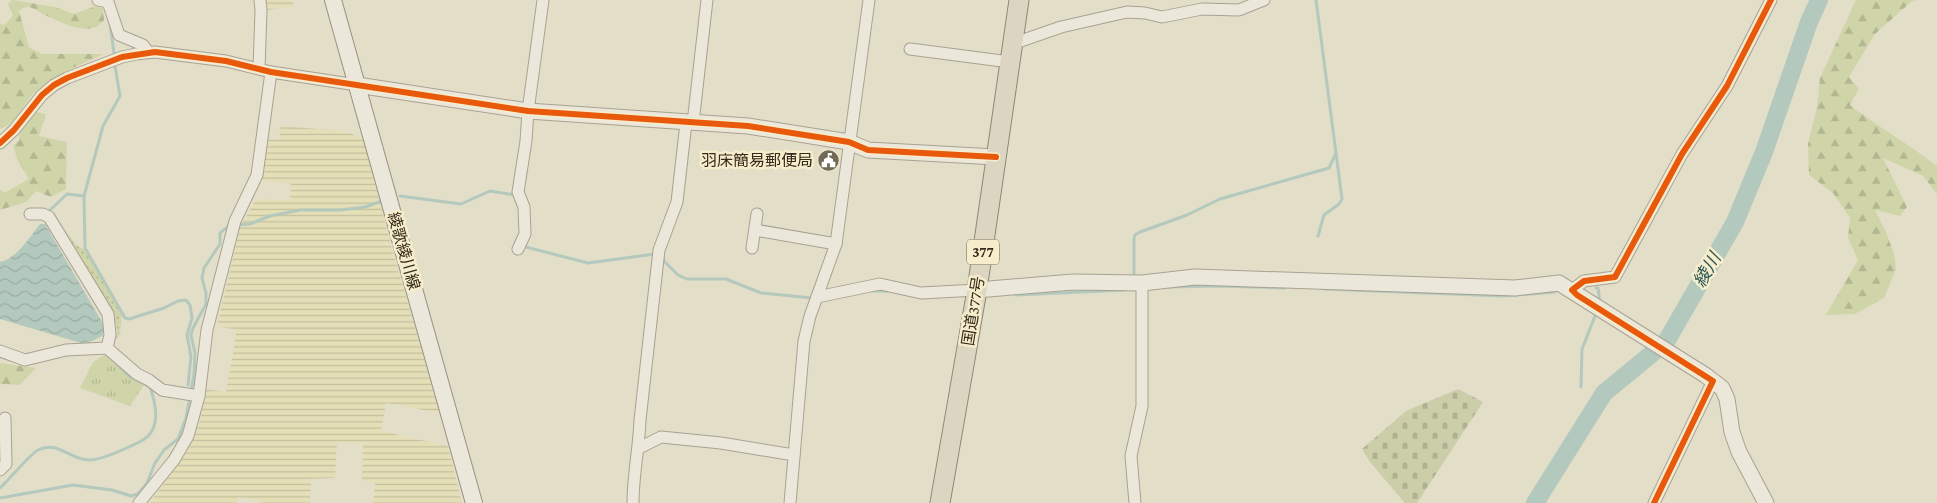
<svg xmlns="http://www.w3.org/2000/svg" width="1937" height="503" font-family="'Crimson Pro','Noto Sans JP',serif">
  <defs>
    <pattern id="farmland-rules" width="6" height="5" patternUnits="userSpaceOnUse" patternTransform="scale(1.25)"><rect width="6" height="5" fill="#e4dfb7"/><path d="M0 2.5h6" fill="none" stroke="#c4c09d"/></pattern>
    <pattern id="grass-dots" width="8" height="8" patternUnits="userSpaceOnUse" patternTransform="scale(1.25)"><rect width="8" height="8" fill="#d0d5a9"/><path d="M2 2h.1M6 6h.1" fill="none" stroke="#b3b791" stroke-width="1.8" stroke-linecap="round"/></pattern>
    <pattern id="forest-firs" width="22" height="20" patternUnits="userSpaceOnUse" patternTransform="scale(1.25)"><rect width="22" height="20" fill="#d0d5a9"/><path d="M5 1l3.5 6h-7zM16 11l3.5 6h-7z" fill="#b3b791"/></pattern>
    <pattern id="cemetery-stones" width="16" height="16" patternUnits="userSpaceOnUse" patternTransform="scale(1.25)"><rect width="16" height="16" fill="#cbcea9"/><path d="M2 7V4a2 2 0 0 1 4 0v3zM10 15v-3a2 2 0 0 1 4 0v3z" fill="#afb191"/></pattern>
    <pattern id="park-tufts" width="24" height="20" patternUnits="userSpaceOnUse" patternTransform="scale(1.25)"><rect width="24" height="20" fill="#d0d5a9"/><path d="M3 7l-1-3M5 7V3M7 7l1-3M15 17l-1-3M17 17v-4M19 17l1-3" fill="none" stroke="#b3b791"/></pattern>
    <pattern id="water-waves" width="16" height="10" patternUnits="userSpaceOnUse" patternTransform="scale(1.25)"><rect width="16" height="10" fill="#b4c9be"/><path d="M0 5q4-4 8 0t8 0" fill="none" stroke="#9bada3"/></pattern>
  </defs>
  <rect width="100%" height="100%" fill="#e3dec8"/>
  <g fill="url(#farmland-rules)">
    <polygon points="265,0 292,0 294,6 267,10"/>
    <polygon points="281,126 344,131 363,138 392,249 440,413 386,403 381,431 448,446 462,503 373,503 375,482 362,481 363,443 337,442 335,478 311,479 310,503 261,503 261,501 238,497 237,503 150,503 190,447 201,417 203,389 226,392 237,330 217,326 240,227 255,201 265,199 290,200 291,184 262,180 267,140 279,139"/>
  </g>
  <polygon fill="url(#grass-dots)" points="59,220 75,244 85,250 122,313 120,334 116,339 117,329 112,311"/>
  <g fill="url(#forest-firs)">
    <path d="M 12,0 L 55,7 L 74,14 L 96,6 L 103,8 L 104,20 C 91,39 60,22 43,14 C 39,12 34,8 29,7 C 25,6 21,9 19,11 L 29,47 L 42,54 L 104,54 C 80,65 56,73 36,91 C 23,102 18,124 0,129 L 0,24 L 5,25 L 13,15 L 8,4 Z"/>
    <path d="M 1856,0 L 1918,0 L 1912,1 L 1875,34 L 1849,77 L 1859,89 L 1850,105 C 1878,127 1909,144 1937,166 L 1937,194 L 1923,176 L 1883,158 L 1907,207 L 1900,216 L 1875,210 L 1886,232 L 1894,254 L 1896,269 L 1884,298 L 1855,314 L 1826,315 L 1858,260 L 1848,238 L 1850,218 L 1833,193 L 1809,175 L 1808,144 L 1817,107 L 1820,78 Z"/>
    <polygon points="37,112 46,114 39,136 67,142 66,189 51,197 36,191 26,202 0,210 0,189 4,193 29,179 18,161 13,146 19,140 21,128"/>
    <polygon points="0,363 36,368 20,385 0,384"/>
  </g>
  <polygon fill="url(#cemetery-stones)" points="1458,389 1483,402 1417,503 1405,503 1370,462 1362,449 1406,411"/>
  <polygon fill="url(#park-tufts)" points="106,354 146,382 130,406 80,388 93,362"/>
  <path fill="url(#water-waves)" d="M 40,224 L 45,224 L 102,322 L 105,330 L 102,336 L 90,342 L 81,343 L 0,319 L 0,262 C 16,259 30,237 40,224 Z"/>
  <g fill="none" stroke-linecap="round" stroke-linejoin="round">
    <g stroke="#b4c9be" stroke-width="3">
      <polyline points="1316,0 1342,199 1339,204 1324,215 1318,236"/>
      <polyline points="110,24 114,53"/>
      <polyline points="115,66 120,96 103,126 84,196 85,248 125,318 129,319 164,308 178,301 186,300 190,305 192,318 187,335 191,357 188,385"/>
      <polyline points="400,196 461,204 490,191 515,195"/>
      <polyline points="49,211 67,194 84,196"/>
      <polyline points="236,225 250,224 270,216 300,210 340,210 365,207 382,201"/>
      <polyline points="522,246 588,263 655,254"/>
      <polyline points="663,255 664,261 678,275 687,279 726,279 761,293 812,298"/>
      <polyline points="1134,276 1134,239 1135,235 1140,232 1187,215 1220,199 1329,168 1336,153"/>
      <polyline points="1169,287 1218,286 1285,288"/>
      <polyline points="1596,288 1598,288 1600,303"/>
      <polyline points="1324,289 1503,296 1555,292"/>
      <polyline points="871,291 887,291"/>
      <polyline points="1016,295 1125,290"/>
      <polyline points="1581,387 1582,349 1597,311"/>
      <path d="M 0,488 C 9,480 30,454 38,450 C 58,440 70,460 89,460 C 99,460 113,454 122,450 C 129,447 136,444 143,440 C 161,429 156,404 150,387 L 129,376 L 116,363"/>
      <polyline points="0,498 73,485 112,490 131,496 138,494 147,483 155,463 164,450 178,439 186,418 194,374 195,353 191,335 193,328 206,304 206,293 202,278 204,268 220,244 220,233 230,225"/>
    </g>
    <polyline stroke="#b4c9be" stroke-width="18" points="1535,503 1604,393 1666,342 1735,222 1764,152 1809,22 1819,0"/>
    <defs>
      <g id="minor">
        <polyline points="98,0 108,2 119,35 143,45 148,52"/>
        <polyline points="1012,44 1061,27 1127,12 1145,13 1162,17 1202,9 1239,10 1264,0"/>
        <polyline points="910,49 1010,62"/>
        <polyline points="259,69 261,10 260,0"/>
        <polyline points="693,123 707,0"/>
        <polyline points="0,143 14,130 42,95 54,85 67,78 122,57 136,54 155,52 226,61 271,72 357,85"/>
        <polyline points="30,214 43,214 49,217 108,314 110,335 107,348"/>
        <polyline points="755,230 836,244"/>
        <polyline points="752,248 757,214"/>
        <polyline points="518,249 525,234 524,207 518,192 526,141 528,111 543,0"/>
        <polyline points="1572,290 1584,281 1615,277 1682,154 1727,86 1771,0"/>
        <polyline points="817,297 880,284 921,293 977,290"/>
        <polyline points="0,351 25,360 66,350 107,348 137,374 149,380 162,390 199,396"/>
        <polyline points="639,448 661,437 721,443 794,455"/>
        <polyline points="0,470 6,464 5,418"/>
        <polyline points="139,503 174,460 188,436 199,396 207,330 235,221 257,175 271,72"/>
        <path d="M 633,503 C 633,475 639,448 640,420 L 659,250 L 677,202 L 686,123"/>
        <polyline points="790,503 804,341 810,316 836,244 869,0"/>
        <polyline points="1135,503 1131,456 1142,406 1142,283"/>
        <polyline points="1654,503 1713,381"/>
      </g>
      <g id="tertiary">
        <polyline points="357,85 528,111 748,126 849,142 868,150 996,157"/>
        <polyline points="977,290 1073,282 1142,283 1195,277 1515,288 1559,283 1705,375 1722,388 1727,399 1732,432 1739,452 1766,503"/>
      </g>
      <polyline id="secondary" points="333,0 474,503"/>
      <polyline id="trunk" points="940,503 977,290 1019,0"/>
    </defs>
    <use href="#minor" stroke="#a8a292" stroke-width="13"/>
    <use href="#tertiary" stroke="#a8a292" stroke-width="17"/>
    <use href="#secondary" stroke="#979182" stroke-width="18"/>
    <use href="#trunk" stroke="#8d8779" stroke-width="21"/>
    <use href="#minor" stroke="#ebe7da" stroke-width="11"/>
    <use href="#tertiary" stroke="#ebe7da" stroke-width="15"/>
    <use href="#secondary" stroke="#ebe7da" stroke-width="16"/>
    <use href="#trunk" stroke="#dcd5c2" stroke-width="19"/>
    <defs>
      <g id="cycleway">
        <polyline points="0,143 14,130 42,95 54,85 67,78 122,57 155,52 226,61 271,72 528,111 748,126 849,142 868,150 996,157"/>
        <polyline points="1654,503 1713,381 1577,295 1572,290 1584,281 1615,277 1682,154 1727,86 1771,0"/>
      </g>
    </defs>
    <use href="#cycleway" stroke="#f6edcc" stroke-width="9"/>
    <use href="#cycleway" stroke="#e8590c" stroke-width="6"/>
  </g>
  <defs>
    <symbol id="civic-disc" viewBox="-11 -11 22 22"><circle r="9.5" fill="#726958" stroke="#f6edcc"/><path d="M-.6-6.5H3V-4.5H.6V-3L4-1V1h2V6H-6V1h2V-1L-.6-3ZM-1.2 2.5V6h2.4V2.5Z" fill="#fff"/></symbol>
  </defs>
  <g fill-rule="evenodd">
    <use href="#civic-disc" x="816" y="148" width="25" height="25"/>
  </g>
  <g text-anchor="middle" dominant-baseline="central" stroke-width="5" stroke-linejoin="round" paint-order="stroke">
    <rect fill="#f6edcc" stroke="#6f6450" stroke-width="1" x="967" y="239.5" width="32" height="25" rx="4"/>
    <g font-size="15" font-weight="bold" fill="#352a1b">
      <text x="983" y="252">377</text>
    </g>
    <g font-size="16" fill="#352a1b" stroke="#f6edcc" text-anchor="end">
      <text x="813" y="160">羽床簡易郵便局</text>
    </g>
    <g font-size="16" fill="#352a1b" stroke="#f6edcc">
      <text transform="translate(404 251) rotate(74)">綾歌綾川線</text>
      <text transform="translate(973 311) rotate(-81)">国道377号</text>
    </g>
    <g font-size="18" font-style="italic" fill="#295556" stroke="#f6edcc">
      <text transform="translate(1707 270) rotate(-60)">綾川</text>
    </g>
  </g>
</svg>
